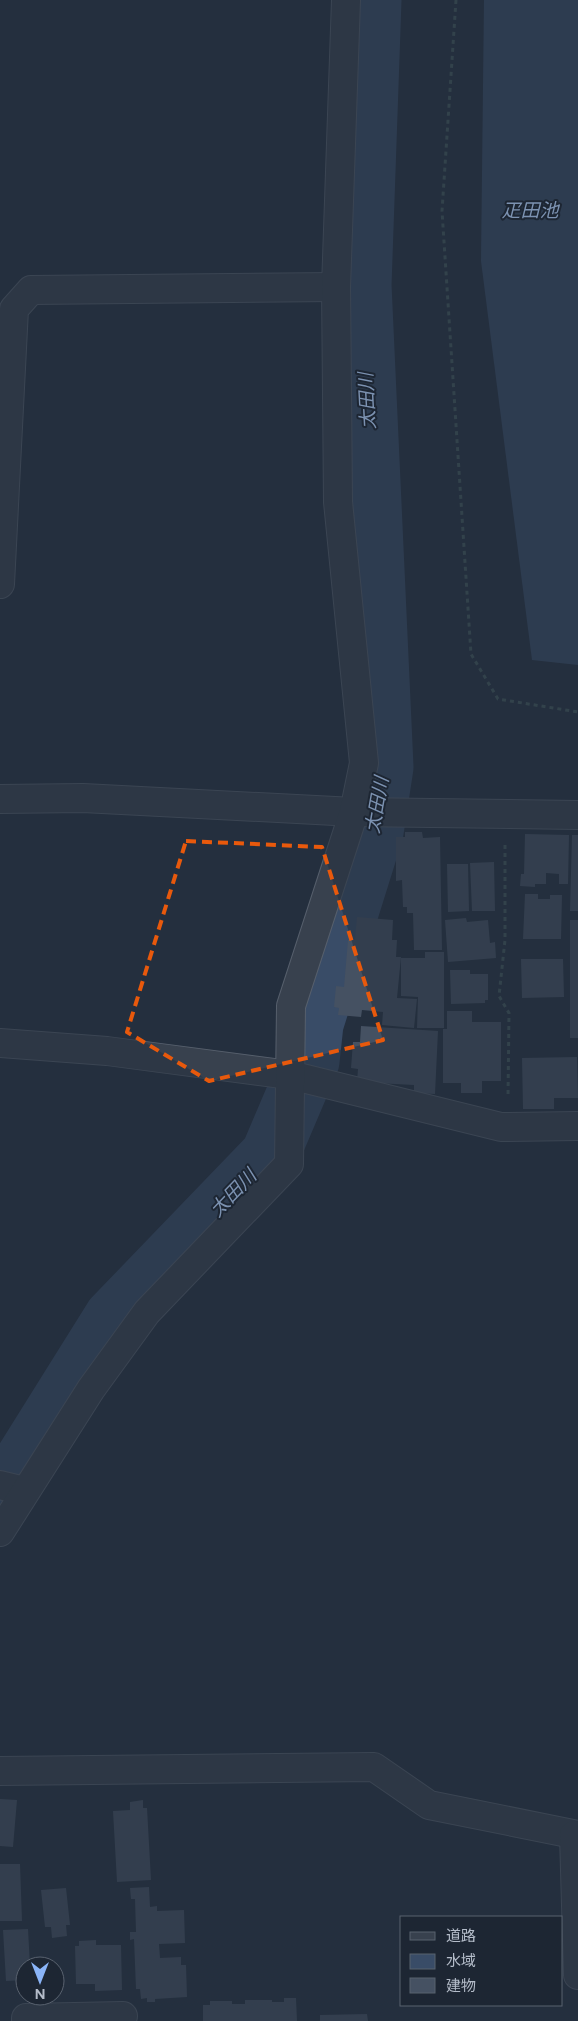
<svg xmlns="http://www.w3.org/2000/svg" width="578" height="2021" font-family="Figtree,'Noto Sans JP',sans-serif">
  <rect width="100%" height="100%" fill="#242f3e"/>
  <polygon fill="#394c67" points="484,0 578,0 578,665 532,660 481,261"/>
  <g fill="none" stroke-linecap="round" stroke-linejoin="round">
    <polyline stroke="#394c67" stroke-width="59" points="0,1499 113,1318 270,1155 310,1061 314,1024 374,832 384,767 362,285 372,0"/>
  </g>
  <g fill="#455162">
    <polygon points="405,832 422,832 423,838 440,837 442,950 414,950 413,913 407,913 407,907 403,907 402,880 396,881 396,837 405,837"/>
    <polygon points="525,834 569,835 568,884 559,884 559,874 546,873 546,884 535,884 535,887 520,886 521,874 524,874"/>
    <polygon points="572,835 578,835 578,911 570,911"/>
    <polygon points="494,862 495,911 472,911 470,863"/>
    <polygon points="447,864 468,864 469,911 448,912"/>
    <polygon points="525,894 538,894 538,899 550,899 550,895 562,895 561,939 523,939"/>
    <polygon points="357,917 393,920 392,940 397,940 396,957 401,957 397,998 417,999 414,1028 382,1025 383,1012 362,1010 361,1017 338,1015 339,1008 334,1007 336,986 344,987 348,940 355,940"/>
    <polygon points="466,918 467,922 488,920 490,943 495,942 496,958 448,962 445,920"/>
    <rect x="570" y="920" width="8" height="118"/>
    <polygon points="425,952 444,952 444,1028 417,1028 418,997 401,996 401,958 425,958"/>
    <polygon points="521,959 563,959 564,997 522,998"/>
    <polygon points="450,970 470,970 470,974 488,974 488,1000 485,1000 485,1003 451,1004"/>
    <polygon points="447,1011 472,1011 472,1022 501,1022 501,1081 482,1081 482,1093 461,1093 461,1083 443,1083 443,1029 447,1029"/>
    <polygon points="361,1026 438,1031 435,1094 414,1093 414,1085 357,1082 358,1069 351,1068 353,1042 360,1042"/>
    <polygon points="577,1057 578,1098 554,1098 554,1109 523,1109 522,1058"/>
    <polygon points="0,1799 17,1800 13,1847 0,1846"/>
    <polygon points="143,1800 143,1808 147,1808 151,1880 117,1882 113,1811 130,1810 130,1802"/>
    <polygon points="0,1864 20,1864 22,1921 0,1921"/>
    <polygon points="149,1887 150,1907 157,1906 157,1911 184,1910 185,1943 159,1944 160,1958 181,1957 181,1965 186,1965 187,1997 155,1999 155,2002 147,2002 147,1998 141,1999 140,1989 136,1989 134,1939 130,1940 130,1932 136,1932 135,1899 131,1899 130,1888"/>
    <polygon points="66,1888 70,1925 66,1925 67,1936 52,1938 51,1927 45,1927 41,1890"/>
    <polygon points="28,1929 30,1966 25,1966 25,1980 6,1981 3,1930"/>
    <polygon points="96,1940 96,1945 121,1945 122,1990 95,1991 95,1984 76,1984 75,1946 79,1946 79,1941"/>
    <polygon points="284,1998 296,1998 297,2021 203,2021 203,2005 210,2005 210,2001 232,2001 232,2004 245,2004 245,2000 272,2000 272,2002 284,2002"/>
    <polygon points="367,2014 368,2021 320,2021 320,2015"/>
  </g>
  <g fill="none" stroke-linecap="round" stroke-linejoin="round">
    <defs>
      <g id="minor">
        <polyline points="0,584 14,309 31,290 336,287"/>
        <polyline points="0,799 83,798 354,812 578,815"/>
        <polyline points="0,1043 107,1051 290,1075 501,1127 578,1126"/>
        <polyline points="0,1485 25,1491"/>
        <polyline points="0,1532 91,1389 147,1312 289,1164 291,1006 354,812 364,763 338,502 336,287 346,0"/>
        <polyline points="0,1771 374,1767 429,1805 578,1835"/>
        <polyline points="574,1835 578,1975"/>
        <polyline points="26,2021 26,2018 123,2016"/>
      </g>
    </defs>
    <use href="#minor" stroke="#565f6c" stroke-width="30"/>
    <g stroke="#44595c" stroke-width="3" stroke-dasharray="4 4" stroke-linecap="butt">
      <polyline points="456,0 442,211 471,654 498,699 578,712"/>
      <polyline points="505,845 505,940 499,996 509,1013 508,1096"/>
    </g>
    <use href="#minor" stroke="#38414e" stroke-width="28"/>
  </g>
  <path d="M0 0H578V2021H0ZM 186,841 L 322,847 L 383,1040 L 209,1081 L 127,1032 Z" fill="#242f3e" fill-opacity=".55" fill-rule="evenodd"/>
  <path fill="none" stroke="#e8590c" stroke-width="4" stroke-dasharray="10 6" stroke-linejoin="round" d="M 186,841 L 322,847 L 383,1040 L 209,1081 L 127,1032 Z"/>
  <g text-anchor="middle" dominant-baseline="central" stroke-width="4" stroke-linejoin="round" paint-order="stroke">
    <g font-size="19" font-style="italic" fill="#7c92b1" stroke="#1d2633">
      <text x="530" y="210">疋田池</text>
      <text transform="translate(367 401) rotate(-93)">太田川</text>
      <text transform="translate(377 805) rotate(-80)">太田川</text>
      <text transform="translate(233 1193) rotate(-46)">太田川</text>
    </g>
  </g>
  <rect x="400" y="1916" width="162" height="90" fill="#1d2633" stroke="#59626f"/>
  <rect x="410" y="1932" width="25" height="8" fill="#38414e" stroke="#59626f"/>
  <text x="446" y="1941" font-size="15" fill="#b4bcc9">道路</text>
  <rect x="410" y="1954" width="25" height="15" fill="#394c67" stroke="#59626f"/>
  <text x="446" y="1966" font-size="15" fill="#b4bcc9">水域</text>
  <rect x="410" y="1978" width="25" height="15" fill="#455162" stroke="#59626f"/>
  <text x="446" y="1991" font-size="15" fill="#b4bcc9">建物</text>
  <g transform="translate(40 1981) rotate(180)"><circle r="24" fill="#1d2633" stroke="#59626f"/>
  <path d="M0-4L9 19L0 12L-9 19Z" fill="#8ab4f8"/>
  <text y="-8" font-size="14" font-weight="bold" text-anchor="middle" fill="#b4bcc9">N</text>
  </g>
</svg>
